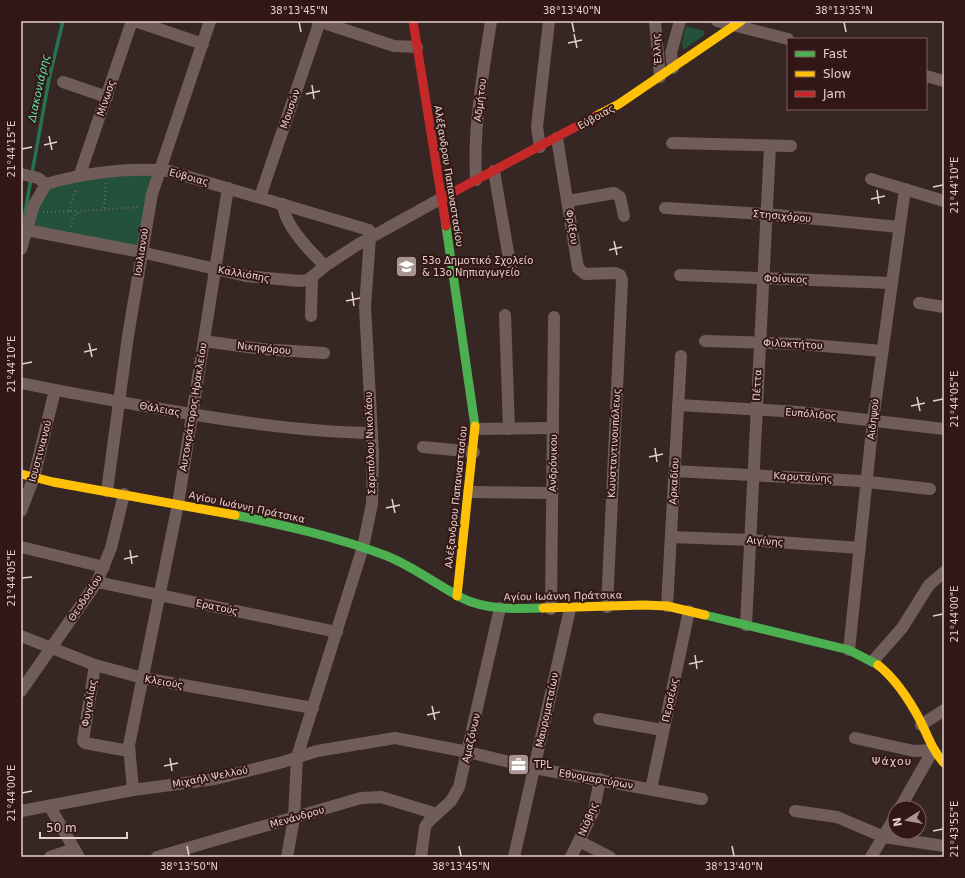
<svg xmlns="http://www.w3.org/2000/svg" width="965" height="878" font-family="'DejaVu Sans',sans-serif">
  <rect width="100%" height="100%" fill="#362725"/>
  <g fill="#23513b">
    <polygon points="686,26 704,31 704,35 683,50 682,43"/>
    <polygon points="152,174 138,249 31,228 45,192 60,181"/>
  </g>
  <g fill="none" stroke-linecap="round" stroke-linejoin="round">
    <polyline stroke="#277252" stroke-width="3.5" points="24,218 49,79 63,21"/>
    <g stroke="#756563" stroke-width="2" stroke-dasharray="1 3" stroke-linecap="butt">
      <polyline points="104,208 106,183"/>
      <polyline points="69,211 76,189"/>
      <polyline points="43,212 79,211"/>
      <polyline points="71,227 73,217 80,211 140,207"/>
    </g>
    <g stroke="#705d5a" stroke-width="12">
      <polyline points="135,21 203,44"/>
      <polyline points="318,21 394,46 417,47"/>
      <polyline points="655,21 660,77"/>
      <polyline points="717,21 788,39"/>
      <polyline points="673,68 671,53 680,21"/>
      <polyline points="926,76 944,81"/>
      <polyline points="63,82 107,97"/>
      <polyline points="557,138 578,268 585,274 615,273 620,275 622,280 607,607"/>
      <polyline points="672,143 791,146"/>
      <polyline points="540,147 537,127 549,21"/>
      <polyline points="494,171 511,270"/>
      <polyline points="21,174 38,178 46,184"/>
      <polyline points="80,174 132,21"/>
      <polyline points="871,179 944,201"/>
      <path d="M 476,180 C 473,126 483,74 491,21"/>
      <path d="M 46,184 C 84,173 129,167 169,171 L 369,230 L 370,237 L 365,307 L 373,453 L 372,504 L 363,547 L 297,757 L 294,818 L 287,857"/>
      <polyline points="260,197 320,21"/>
      <polyline points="568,201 614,193 620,197 624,216"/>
      <path d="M 283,204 C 284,225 310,251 325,266"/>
      <polyline points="665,208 765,214 899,227"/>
      <polyline points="26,230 141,252 246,276 299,281 308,280 325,266 357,245 442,198"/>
      <polyline points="21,249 34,205 46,184"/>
      <polyline points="680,275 891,283"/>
      <polyline points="919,303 944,307"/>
      <polyline points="505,315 509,429"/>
      <polyline points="311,316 312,277"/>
      <polyline points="204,341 261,349 324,353"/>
      <polyline points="705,341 800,344 882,351"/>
      <path d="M 21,383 C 74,394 126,403 179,412 C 243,423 307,432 372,433"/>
      <polyline points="678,405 799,412 944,429"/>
      <polyline points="476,429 553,428"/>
      <polyline points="423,447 474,452"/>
      <polyline points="674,471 860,481 930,489"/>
      <polyline points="107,491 128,336 152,194 210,21"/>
      <polyline points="469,492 552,493"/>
      <polyline points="21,511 34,477 55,390"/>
      <polyline points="671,537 750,540 860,548"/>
      <polyline points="21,547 104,567"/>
      <polyline points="97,582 337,632"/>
      <polyline points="667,606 681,356"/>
      <polyline points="551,609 554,317"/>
      <polyline points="746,625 770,146"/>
      <polyline points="21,636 95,665 143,678 313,708"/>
      <polyline points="849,650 873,420 905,189"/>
      <polyline points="873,661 902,628 929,585 944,572"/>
      <polyline points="95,665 83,741 85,743 129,751"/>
      <polyline points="21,691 97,582 111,548 124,494"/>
      <polyline points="599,719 663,730"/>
      <polyline points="921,725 944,710"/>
      <polyline points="855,738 914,751 933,750"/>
      <polyline points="651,789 689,611"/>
      <polyline points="133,790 129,745 178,504 228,188"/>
      <polyline points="50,807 79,857"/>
      <polyline points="900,808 933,750"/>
      <polyline points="21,811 133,790 215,779 283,762 317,751 395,738 468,752 534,768 702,799"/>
      <polyline points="795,811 837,817 884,837 944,846"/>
      <polyline points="579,841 610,857"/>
      <polyline points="50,857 74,849"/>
      <polyline points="157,857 361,798 381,797 437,814"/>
      <polyline points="421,857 425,827 429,821 451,801 459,787 500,608"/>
      <polyline points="514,857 570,609"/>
      <polyline points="571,857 594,810 600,779"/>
      <polyline points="871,857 895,817"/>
    </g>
    <g stroke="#4caf50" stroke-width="9">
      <polyline points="446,226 475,426"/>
      <path d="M 235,515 C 287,526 337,537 387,556 C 414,567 437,585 462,598 C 485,610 517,609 543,608"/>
      <polyline points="705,615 849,650 878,665"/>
    </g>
    <g stroke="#ffc107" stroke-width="9">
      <polyline points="596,116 619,104 741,21"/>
      <polyline points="21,474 53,482 235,515"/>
      <polyline points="457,596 475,426"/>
      <polyline points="543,608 644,605 667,606 705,615"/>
      <path d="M 878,665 C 897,680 910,701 921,722 C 928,737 933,751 944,763"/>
    </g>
    <g stroke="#c62828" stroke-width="9">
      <polyline points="413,21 446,226"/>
      <polyline points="442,198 596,116"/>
    </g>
  </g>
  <path fill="none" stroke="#e5d0cd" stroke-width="1.5" d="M 299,22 L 301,32M 572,22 L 574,32M 844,22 L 846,32M 574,34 L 577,48M 568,43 L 582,40M 312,85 L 314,99M 306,94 L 320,91M 49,136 L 52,150M 44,145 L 57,142M 22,149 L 32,147M 933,187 L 943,185M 877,190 L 879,204M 871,199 L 885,196M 614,241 L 617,255M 609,250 L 622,247M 352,292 L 354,306M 346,301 L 360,298M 89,343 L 92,357M 84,352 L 97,349M 22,364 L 32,362M 917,397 L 920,411M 933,401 L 943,399M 911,406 L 925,403M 655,448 L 657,462M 649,457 L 663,454M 392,499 L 395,513M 386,508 L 400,505M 130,550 L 132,564M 124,559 L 138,556M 22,578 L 32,577M 933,616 L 943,614M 695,655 L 697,669M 689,664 L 703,661M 432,706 L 435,720M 427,715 L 440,712M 170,758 L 172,771M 164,766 L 178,763M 22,793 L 32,791M 933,831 L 943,829M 187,846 L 189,856M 459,846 L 461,856M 732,846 L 734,856"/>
  <defs>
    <symbol id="school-square" viewBox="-11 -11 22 22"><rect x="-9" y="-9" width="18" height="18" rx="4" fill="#a89592" stroke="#331714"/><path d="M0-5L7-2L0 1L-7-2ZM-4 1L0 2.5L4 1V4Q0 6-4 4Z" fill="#fff"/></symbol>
    <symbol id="office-square" viewBox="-11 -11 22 22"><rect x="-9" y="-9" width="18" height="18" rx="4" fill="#a89592" stroke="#331714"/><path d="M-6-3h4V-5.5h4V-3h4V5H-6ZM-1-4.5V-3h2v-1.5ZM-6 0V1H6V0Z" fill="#fff"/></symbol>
  </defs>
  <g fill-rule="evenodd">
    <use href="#school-square" x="394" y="254" width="25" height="25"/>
    <use href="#office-square" x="506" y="752" width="25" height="25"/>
  </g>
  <g text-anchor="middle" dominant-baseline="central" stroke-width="4" stroke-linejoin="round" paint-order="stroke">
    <g font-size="10" fill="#e5d0cd" stroke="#331714">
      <text transform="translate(657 49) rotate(-95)">Έλλης</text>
      <text transform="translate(106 98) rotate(-71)">Μίνωος</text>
      <text transform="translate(480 100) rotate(-83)">Αδμήτου</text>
      <text transform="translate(290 109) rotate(-71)">Μουσών</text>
      <text transform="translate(596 117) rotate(-29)">Εύβοιας</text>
      <text transform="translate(449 176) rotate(81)">Αλέξανδρου Παπαναστασίου</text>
      <text transform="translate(189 177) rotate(15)">Εύβοιας</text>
      <text transform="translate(782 216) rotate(5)">Στησιχόρου</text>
      <text transform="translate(572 227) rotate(81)">Φρίξου</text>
      <text transform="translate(141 252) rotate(-81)">Ιουλιανού</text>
      <text transform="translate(244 274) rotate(10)">Καλλιόπης</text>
      <text transform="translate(786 279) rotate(2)">Φοίνικος</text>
      <text transform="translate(793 344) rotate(3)">Φιλοκτήτου</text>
      <text transform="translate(264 348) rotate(6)">Νικηφόρου</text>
      <text transform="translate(757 385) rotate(-87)">Πέττα</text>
      <text transform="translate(193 407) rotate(-81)">Αυτοκράτορος Ηρακλείου</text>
      <text transform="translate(160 409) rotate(10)">Θάλειας</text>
      <text transform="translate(811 414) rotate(5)">Ευπόλιδος</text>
      <text transform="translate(873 419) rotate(-84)">Αιδηψού</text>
      <text transform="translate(370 443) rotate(-92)">Σαριπόλου Νικολάου</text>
      <text transform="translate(614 443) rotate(-87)">Κωνσταντινουπόλεως</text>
      <text transform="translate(40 451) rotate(-75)">Ιουστινιανού</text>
      <text transform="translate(553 463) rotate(-89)">Ανδρόνικου</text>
      <text transform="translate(803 477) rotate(3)">Καρυταίνης</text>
      <text transform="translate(674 481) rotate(-87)">Αρκαδίου</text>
      <text transform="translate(456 497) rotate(-84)">Αλέξανδρου Παπαναστασίου</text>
      <text transform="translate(247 507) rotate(12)">Αγίου Ιωάννη Πράτσικα</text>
      <text transform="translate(765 541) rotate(4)">Αιγίνης</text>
      <text transform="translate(563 596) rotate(-1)">Αγίου Ιωάννη Πράτσικα</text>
      <text transform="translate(85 598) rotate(-57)">Θεοδοσίου</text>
      <text transform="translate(217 607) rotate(12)">Ερατούς</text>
      <text transform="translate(164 682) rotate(10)">Κλειούς</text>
      <text transform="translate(670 700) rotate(-78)">Περσέως</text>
      <text transform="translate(89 703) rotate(-80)">Φυγαλίας</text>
      <text transform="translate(547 710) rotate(-78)">Μαυροματαίων</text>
      <text transform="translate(471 738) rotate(-77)">Αμαζόνων</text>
      <text transform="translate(210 777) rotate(-11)">Μιχαήλ Ψελλού</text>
      <text transform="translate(596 779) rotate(10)">Εθνομαρτύρων</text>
      <text transform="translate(297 817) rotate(-16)">Μενάνδρου</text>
      <text transform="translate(588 819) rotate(-68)">Νιόβης</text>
    </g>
    <g font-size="10" fill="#e5d0cd" stroke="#331714" text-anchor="start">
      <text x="422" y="260">53ο Δημοτικό Σχολείο<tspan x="422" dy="12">&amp; 13ο Νηπιαγωγείο</tspan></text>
      <text x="534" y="764">TPL</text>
    </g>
    <g font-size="11" font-style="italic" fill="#56e4a8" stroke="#331714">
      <text transform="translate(39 88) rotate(-78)">Διακονιάρης</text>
    </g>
    <g font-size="11" letter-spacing="1" fill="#e5d0cd" stroke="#331714">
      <text x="892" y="761">Ψάχου</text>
    </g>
  </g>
  <rect width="965" height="878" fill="none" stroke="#331714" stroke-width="44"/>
  <rect x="787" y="38" width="140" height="72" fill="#331714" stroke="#7a615e"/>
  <rect x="795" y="51" width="20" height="6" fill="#4caf50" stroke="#7a615e"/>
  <text x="823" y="58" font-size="12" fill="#e5d0cd">Fast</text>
  <rect x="795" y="71" width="20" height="6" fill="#ffc107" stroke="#7a615e"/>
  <text x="823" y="78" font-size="12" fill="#e5d0cd">Slow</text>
  <rect x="795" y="91" width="20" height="6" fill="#c62828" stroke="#7a615e"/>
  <text x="823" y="98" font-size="12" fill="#e5d0cd">Jam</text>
  <g transform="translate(907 820) rotate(259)"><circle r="19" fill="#331714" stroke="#7a615e"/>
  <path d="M0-3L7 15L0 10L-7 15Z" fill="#a89592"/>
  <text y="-6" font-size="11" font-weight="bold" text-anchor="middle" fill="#e5d0cd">N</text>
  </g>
  <path d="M40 832v6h87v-6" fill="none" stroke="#e5d0cd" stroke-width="2"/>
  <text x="46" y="832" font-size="12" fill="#e5d0cd" stroke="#331714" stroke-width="3" paint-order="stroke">50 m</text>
  <rect x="22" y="22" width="921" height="834" fill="none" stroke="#e5d0cd" stroke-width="1.5"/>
  <g font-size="10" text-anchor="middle" fill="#e5d0cd">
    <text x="299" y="14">38°13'45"N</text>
    <text x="572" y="14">38°13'40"N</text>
    <text x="844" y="14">38°13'35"N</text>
    <text transform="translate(11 149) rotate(-90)" y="4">21°44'15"E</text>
    <text transform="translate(954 185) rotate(-90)" y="4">21°44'10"E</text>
    <text transform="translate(11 364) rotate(-90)" y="4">21°44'10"E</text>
    <text transform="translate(954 399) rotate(-90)" y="4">21°44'05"E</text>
    <text transform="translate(11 578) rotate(-90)" y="4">21°44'05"E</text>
    <text transform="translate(954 614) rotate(-90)" y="4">21°44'00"E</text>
    <text transform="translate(11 793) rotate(-90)" y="4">21°44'00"E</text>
    <text transform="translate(954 829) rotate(-90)" y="4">21°43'55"E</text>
    <text x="189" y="870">38°13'50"N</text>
    <text x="461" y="870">38°13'45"N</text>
    <text x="734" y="870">38°13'40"N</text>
  </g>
</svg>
